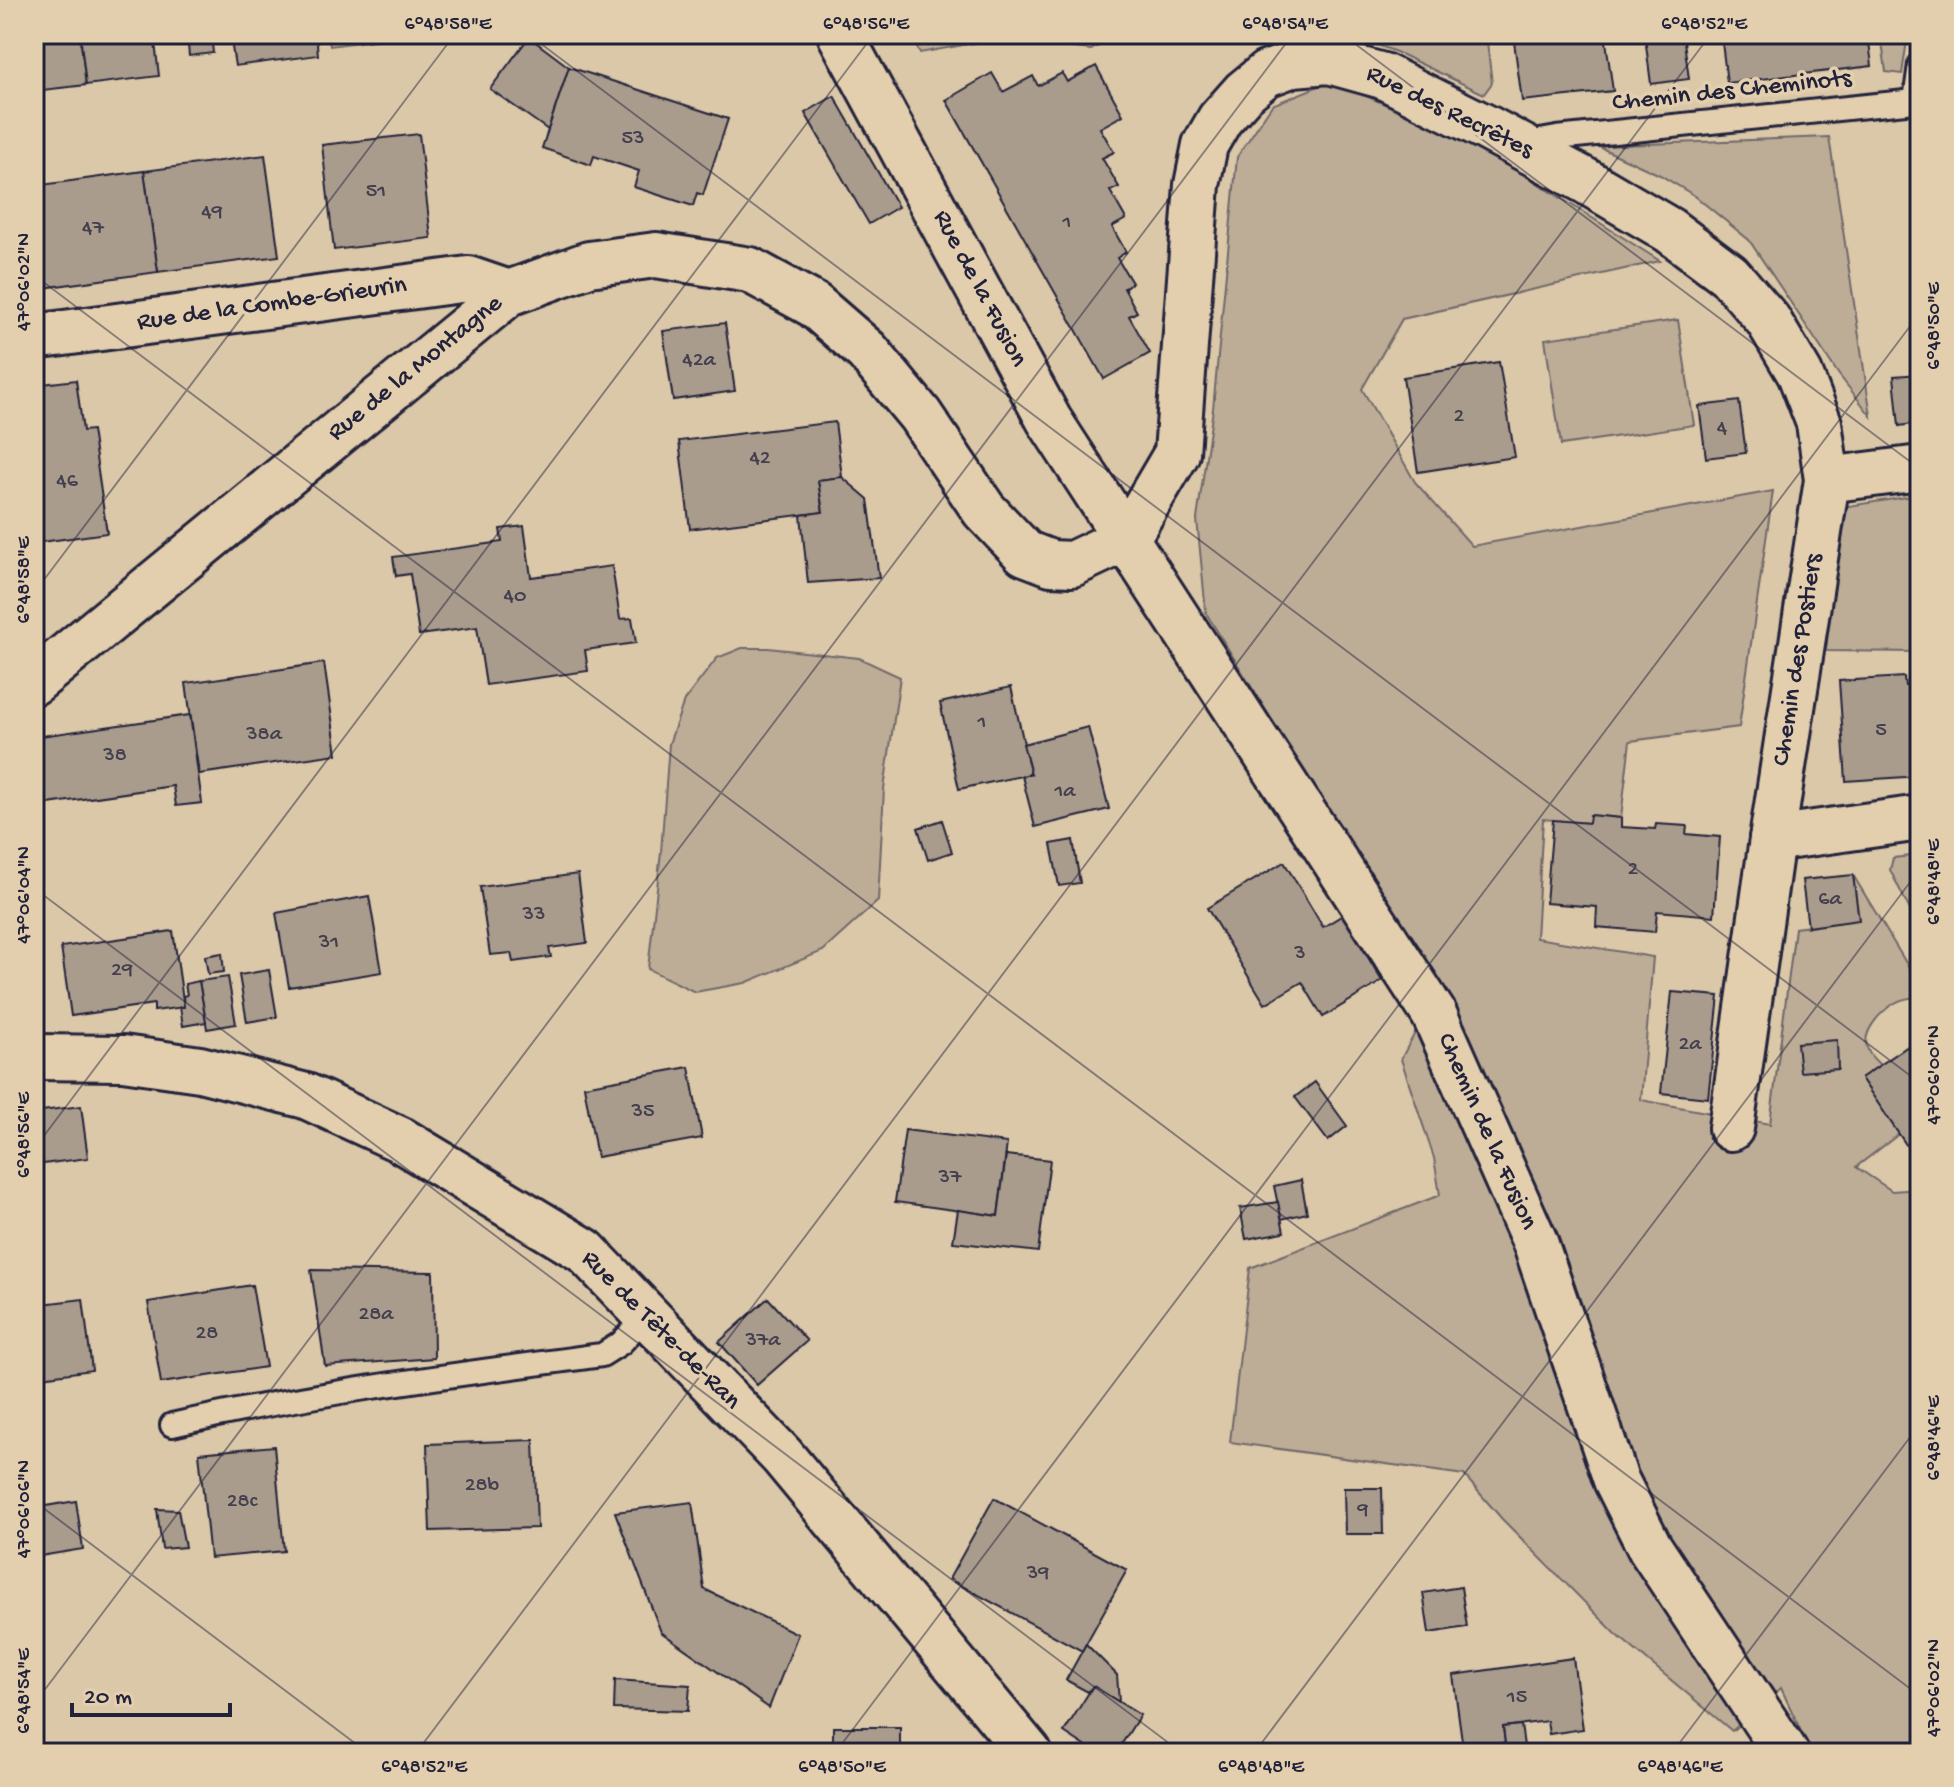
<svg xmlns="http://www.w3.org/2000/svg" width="1954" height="1787" font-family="'Gochi Hand',sans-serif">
  <rect width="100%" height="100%" fill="#dbc8a9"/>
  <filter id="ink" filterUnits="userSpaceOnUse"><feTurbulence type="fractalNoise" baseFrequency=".0125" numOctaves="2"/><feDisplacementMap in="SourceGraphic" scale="16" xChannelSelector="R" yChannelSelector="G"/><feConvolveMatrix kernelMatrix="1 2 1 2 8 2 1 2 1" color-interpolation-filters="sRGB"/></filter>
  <g filter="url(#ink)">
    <g fill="#bdad97" stroke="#706869" stroke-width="2">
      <polygon points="328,34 420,34 330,46"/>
      <polygon points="909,34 1121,34 1091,50 996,39 920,53"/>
      <polygon points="1348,34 1486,34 1492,83 1484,94 1396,52"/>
      <polygon points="1881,34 1908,34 1902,74 1886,72"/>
      <path d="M 1331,81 L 1471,141 L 1660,261 L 1402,319 L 1362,389 L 1415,482 L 1472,546 L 1773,491 L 1739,727 L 1630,741 L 1621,818 L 1591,815 L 1589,823 L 1543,819 L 1536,938 L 1653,957 L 1641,1100 L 1770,1124 L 1795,928 L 1858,920 L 1853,875 L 1920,986 L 1920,996 C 1912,998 1902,998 1895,1003 C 1881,1011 1860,1033 1868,1050 C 1870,1056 1875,1060 1880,1065 L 1861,1078 L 1899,1134 L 1856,1167 L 1892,1191 L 1920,1189 L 1920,1753 L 1811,1753 L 1781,1688 L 1732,1731 L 1616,1634 L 1502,1519 L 1464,1475 L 1230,1442 L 1250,1268 L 1440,1195 L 1434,1158 L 1401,1059 L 1438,990 L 1206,613 L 1197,519 L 1213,409 L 1237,157 L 1272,105 Z"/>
      <polygon points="1829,137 1871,416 1839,375 1749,240 1695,196 1660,175 1597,146"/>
      <polygon points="1678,320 1694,425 1561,445 1545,339"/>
      <polygon points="1920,495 1920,652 1826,651 1842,507"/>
      <polygon points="742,648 768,648 859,658 900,677 884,789 878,901 823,951 745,983 695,992 648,969 661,852 669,744 684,701 717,658"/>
      <polygon points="1920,855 1920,930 1890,870 1893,858"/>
    </g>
    <g fill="#aa9c8c" stroke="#22223b" stroke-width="2">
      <polygon points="34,34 80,34 86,85 34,91"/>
      <polygon points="80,34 154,34 159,76 86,85"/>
      <polygon points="187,34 211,34 213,53 189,56"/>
      <polygon points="230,34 316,34 318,55 235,66"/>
      <polygon points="1513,34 1605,34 1613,91 1522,101"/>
      <polygon points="1669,34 1683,34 1689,79 1651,84 1645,37"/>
      <polygon points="1721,34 1868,34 1872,66 1727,83"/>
      <polygon points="529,37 569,67 548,130 490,89"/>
      <polygon points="1096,66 1123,115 1100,128 1114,152 1102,158 1119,187 1110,191 1126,219 1112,227 1126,252 1117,258 1132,283 1124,288 1137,312 1129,316 1150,353 1104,379 946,100 992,73 1003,92 1033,76 1038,86 1062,73 1067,82"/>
      <polygon points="569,67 728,119 703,195 697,193 693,206 634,187 639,171 594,156 591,165 542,148"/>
      <polygon points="834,96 898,207 869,224 805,113"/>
      <polygon points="419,134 431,238 334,250 322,145"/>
      <polygon points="265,155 279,256 158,272 144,171"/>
      <polygon points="144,171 158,272 35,289 34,186"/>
      <polygon points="725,323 735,391 673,400 663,331"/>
      <polygon points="1499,362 1515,457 1418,472 1403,377"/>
      <polygon points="1920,374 1920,423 1899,426 1894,376"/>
      <polygon points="76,380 83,431 92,430 107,533 34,543 34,385"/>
      <polygon points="1739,401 1746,453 1706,458 1699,406"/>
      <polygon points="835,422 842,477 818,480 823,512 690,529 679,441"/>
      <polygon points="842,477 868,499 879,578 808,583 801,515 823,512 818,480"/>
      <polygon points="524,526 531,577 612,566 620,619 632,618 636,643 585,650 588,671 486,685 477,627 419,635 410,574 396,576 393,557 502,542 500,529"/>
      <polygon points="324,663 337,754 199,774 186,683"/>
      <polygon points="1904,677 1905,686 1920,685 1920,776 1846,781 1839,681"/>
      <polygon points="1011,687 1031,774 959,789 940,703"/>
      <polygon points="190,715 202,803 176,806 173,786 34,806 34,737"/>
      <polygon points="1088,727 1109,809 1035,827 1022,776 1031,774 1023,744"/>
      <polygon points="1590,815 1621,818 1621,827 1655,829 1656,824 1687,826 1686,834 1720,837 1714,916 1657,911 1655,932 1596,927 1597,907 1546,903 1553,820 1589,823"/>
      <polygon points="942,820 952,852 928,860 918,828"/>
      <polygon points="1073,840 1080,883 1059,886 1051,844"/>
      <polygon points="1284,862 1323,927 1343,915 1382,981 1323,1017 1302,982 1265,1004 1207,908"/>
      <polygon points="578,874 587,943 549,948 551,957 513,962 511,953 490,955 480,887"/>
      <polygon points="1853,875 1859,920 1808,927 1802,880"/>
      <polygon points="369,896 382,972 289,987 276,913"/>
      <polygon points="173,931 184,1007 154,1011 154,1004 71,1016 61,947"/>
      <polygon points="222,953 224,972 208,974 205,956"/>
      <polygon points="269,970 277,1017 247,1022 239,975"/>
      <polygon points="228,977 236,1024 207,1029 199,981"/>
      <polygon points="199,981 206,1022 183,1026 180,1007 184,1007 183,996 187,995 185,984"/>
      <polygon points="1672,992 1719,996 1708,1098 1661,1093"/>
      <polygon points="1920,1038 1920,1137 1907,1146 1861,1078"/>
      <polygon points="1837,1040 1838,1069 1800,1072 1797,1043"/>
      <polygon points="689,1067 702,1138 597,1157 584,1086"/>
      <polygon points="1315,1082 1347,1126 1328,1141 1295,1097"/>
      <polygon points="81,1106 88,1158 35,1165 34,1112"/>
      <polygon points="905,1130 1007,1143 998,1216 895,1202"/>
      <polygon points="1006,1155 1050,1160 1038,1252 953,1242 958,1210 998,1216"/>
      <polygon points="1301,1180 1307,1213 1281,1219 1274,1186"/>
      <polygon points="1278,1202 1284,1232 1246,1239 1240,1208"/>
      <polygon points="311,1270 433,1272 434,1358 325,1366"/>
      <polygon points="252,1285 266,1367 161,1383 148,1302"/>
      <polygon points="768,1298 807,1341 757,1385 719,1342"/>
      <polygon points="83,1299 92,1370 34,1378 34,1305"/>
      <polygon points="534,1440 537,1528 430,1531 427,1444"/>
      <polygon points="274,1446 284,1551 210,1558 199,1453"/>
      <polygon points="1344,1488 1382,1488 1383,1534 1345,1534"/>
      <polygon points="994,1498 1127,1570 1082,1651 949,1579"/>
      <polygon points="76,1501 83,1549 34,1557 34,1508"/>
      <polygon points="692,1502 704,1589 798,1634 769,1708 661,1632 615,1512"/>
      <polygon points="157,1509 178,1510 185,1547 162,1549"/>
      <polygon points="1461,1587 1467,1627 1429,1633 1423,1593"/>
      <polygon points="1086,1644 1117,1675 1119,1702 1093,1686 1088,1692 1066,1680"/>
      <polygon points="1573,1658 1583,1729 1549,1734 1547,1721 1503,1727 1505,1743 1463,1748 1453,1675"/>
      <polygon points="615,1680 690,1685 688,1711 614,1709"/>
      <polygon points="1093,1686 1140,1715 1116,1753 1096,1753 1064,1732"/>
      <polygon points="1521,1725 1525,1753 1464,1753 1463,1748 1505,1743 1503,1727"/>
      <rect x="833" y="1727" width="67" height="26"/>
    </g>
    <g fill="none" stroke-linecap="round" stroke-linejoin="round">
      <defs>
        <g id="service">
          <polyline points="1523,144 1557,138 1915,101 1920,64"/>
          <path d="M 172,1425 C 314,1392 459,1374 602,1355 L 621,1343 L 647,1315"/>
        </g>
        <g id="minor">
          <polyline points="840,34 1049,420 1434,1014 1535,1242 1616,1480 1650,1548 1786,1753"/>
          <polyline points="34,337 468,279 509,293"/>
          <polyline points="1827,480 1920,468"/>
          <polyline points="1127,538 1177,453 1197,185 1205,145 1220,119 1244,92 1266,74 1293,64 1329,61 1383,76 1487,128 1584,180 1669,230 1729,275 1768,320 1800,374 1819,423 1827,480 1772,839 1731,1128"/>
          <polyline points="34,682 509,293 589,264 656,255 750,270 814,305 867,351 920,415 984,510 1025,553 1051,563 1072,564 1127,538"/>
          <polyline points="1772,839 1920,818"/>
          <polyline points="34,1057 123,1058 200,1069 306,1096 401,1140 585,1251 782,1456 1029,1753"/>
        </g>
      </defs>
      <use href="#service" stroke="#22223b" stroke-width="28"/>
      <use href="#minor" stroke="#22223b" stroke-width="50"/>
      <use href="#service" stroke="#e3cfae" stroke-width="22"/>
      <use href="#minor" stroke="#e3cfae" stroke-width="44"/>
    </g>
  </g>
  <path fill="none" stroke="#22223b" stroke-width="2" stroke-opacity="0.45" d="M 528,34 L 1920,1083M 1342,34 L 1920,469M 34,37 L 36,34M 34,275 L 1920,1696M 34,593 L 455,34M 34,888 L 1182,1753M 34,1149 L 874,34M 34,1501 L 368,1753M 34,1704 L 1293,34M 416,1753 L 1711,34M 835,1753 L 1920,313M 1254,1753 L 1920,869M 1672,1753 L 1920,1424"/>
  <g text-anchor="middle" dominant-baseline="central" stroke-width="7" stroke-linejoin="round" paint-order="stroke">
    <g font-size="22" fill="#44404f">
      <text x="633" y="139">53</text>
      <text x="376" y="192">51</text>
      <text x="212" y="213">49</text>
      <text x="1067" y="223">1</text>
      <text x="93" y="229">47</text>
      <text x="699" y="361">42a</text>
      <text x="1459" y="417">2</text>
      <text x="1722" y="429">4</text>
      <text x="760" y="459">42</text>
      <text x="67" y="482">46</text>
      <text x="515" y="597">40</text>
      <text x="982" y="723">1</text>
      <text x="1881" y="731">5</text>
      <text x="264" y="735">38a</text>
      <text x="115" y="756">38</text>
      <text x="1065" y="792">1a</text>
      <text x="1633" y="870">2</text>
      <text x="1830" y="900">6a</text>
      <text x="534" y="915">33</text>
      <text x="329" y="943">31</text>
      <text x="1300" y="954">3</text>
      <text x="122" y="971">29</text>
      <text x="1690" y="1045">2a</text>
      <text x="643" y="1112">35</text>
      <text x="950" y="1178">37</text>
      <text x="376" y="1315">28a</text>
      <text x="207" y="1334">28</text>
      <text x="763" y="1341">37a</text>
      <text x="482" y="1486">28b</text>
      <text x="242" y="1502">28c</text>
      <text x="1363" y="1511">9</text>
      <text x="1038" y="1574">39</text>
      <text x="1517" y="1698">15</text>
    </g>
    <g font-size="26" fill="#22223b" stroke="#e3cfae">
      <text transform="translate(1732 92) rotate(-6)">Chemin des Cheminots</text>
      <text transform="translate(1449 113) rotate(26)">Rue des Recrêtes</text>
      <text transform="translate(979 289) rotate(62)">Rue de la Fusion</text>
      <text transform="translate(272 305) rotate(-8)">Rue de la Combe-Grieurin</text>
      <text transform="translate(416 369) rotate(-39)">Rue de la Montagne</text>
      <text transform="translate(1799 660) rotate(-81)">Chemin des Postiers</text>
      <text transform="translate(1486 1132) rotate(66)">Chemin de la Fusion</text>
      <text transform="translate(660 1331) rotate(45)">Rue de Tête-de-Ran</text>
    </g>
  </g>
  <rect width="1954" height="1787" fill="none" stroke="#e3cfae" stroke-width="88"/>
  <path d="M72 1703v12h158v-12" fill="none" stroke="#22223b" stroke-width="4"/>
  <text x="84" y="1703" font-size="24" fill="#22223b" stroke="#e3cfae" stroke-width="6" paint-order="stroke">20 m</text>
  <rect x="44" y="44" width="1866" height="1699" fill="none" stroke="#22223b" stroke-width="3"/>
  <g font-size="20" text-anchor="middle" fill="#22223b">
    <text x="448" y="29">6°48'58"E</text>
    <text x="866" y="29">6°48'56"E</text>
    <text x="1285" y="29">6°48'54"E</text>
    <text x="1704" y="29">6°48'52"E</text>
    <text transform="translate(22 282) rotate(-90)" y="7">47°06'02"N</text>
    <text transform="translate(1932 326) rotate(-90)" y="7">6°48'50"E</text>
    <text transform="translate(22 580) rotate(-90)" y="7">6°48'58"E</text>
    <text transform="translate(1932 882) rotate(-90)" y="7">6°48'48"E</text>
    <text transform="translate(22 895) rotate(-90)" y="7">47°06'04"N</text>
    <text transform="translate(1932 1075) rotate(-90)" y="7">47°06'00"N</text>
    <text transform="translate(22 1135) rotate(-90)" y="7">6°48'56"E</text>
    <text transform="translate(1932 1438) rotate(-90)" y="7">6°48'46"E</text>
    <text transform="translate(22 1509) rotate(-90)" y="7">47°06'06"N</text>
    <text transform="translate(1932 1688) rotate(-90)" y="7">47°06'02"N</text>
    <text transform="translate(22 1691) rotate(-90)" y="7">6°48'54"E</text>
    <text x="424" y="1772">6°48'52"E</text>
    <text x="842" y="1772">6°48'50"E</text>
    <text x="1261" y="1772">6°48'48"E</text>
    <text x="1680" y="1772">6°48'46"E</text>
  </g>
</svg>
